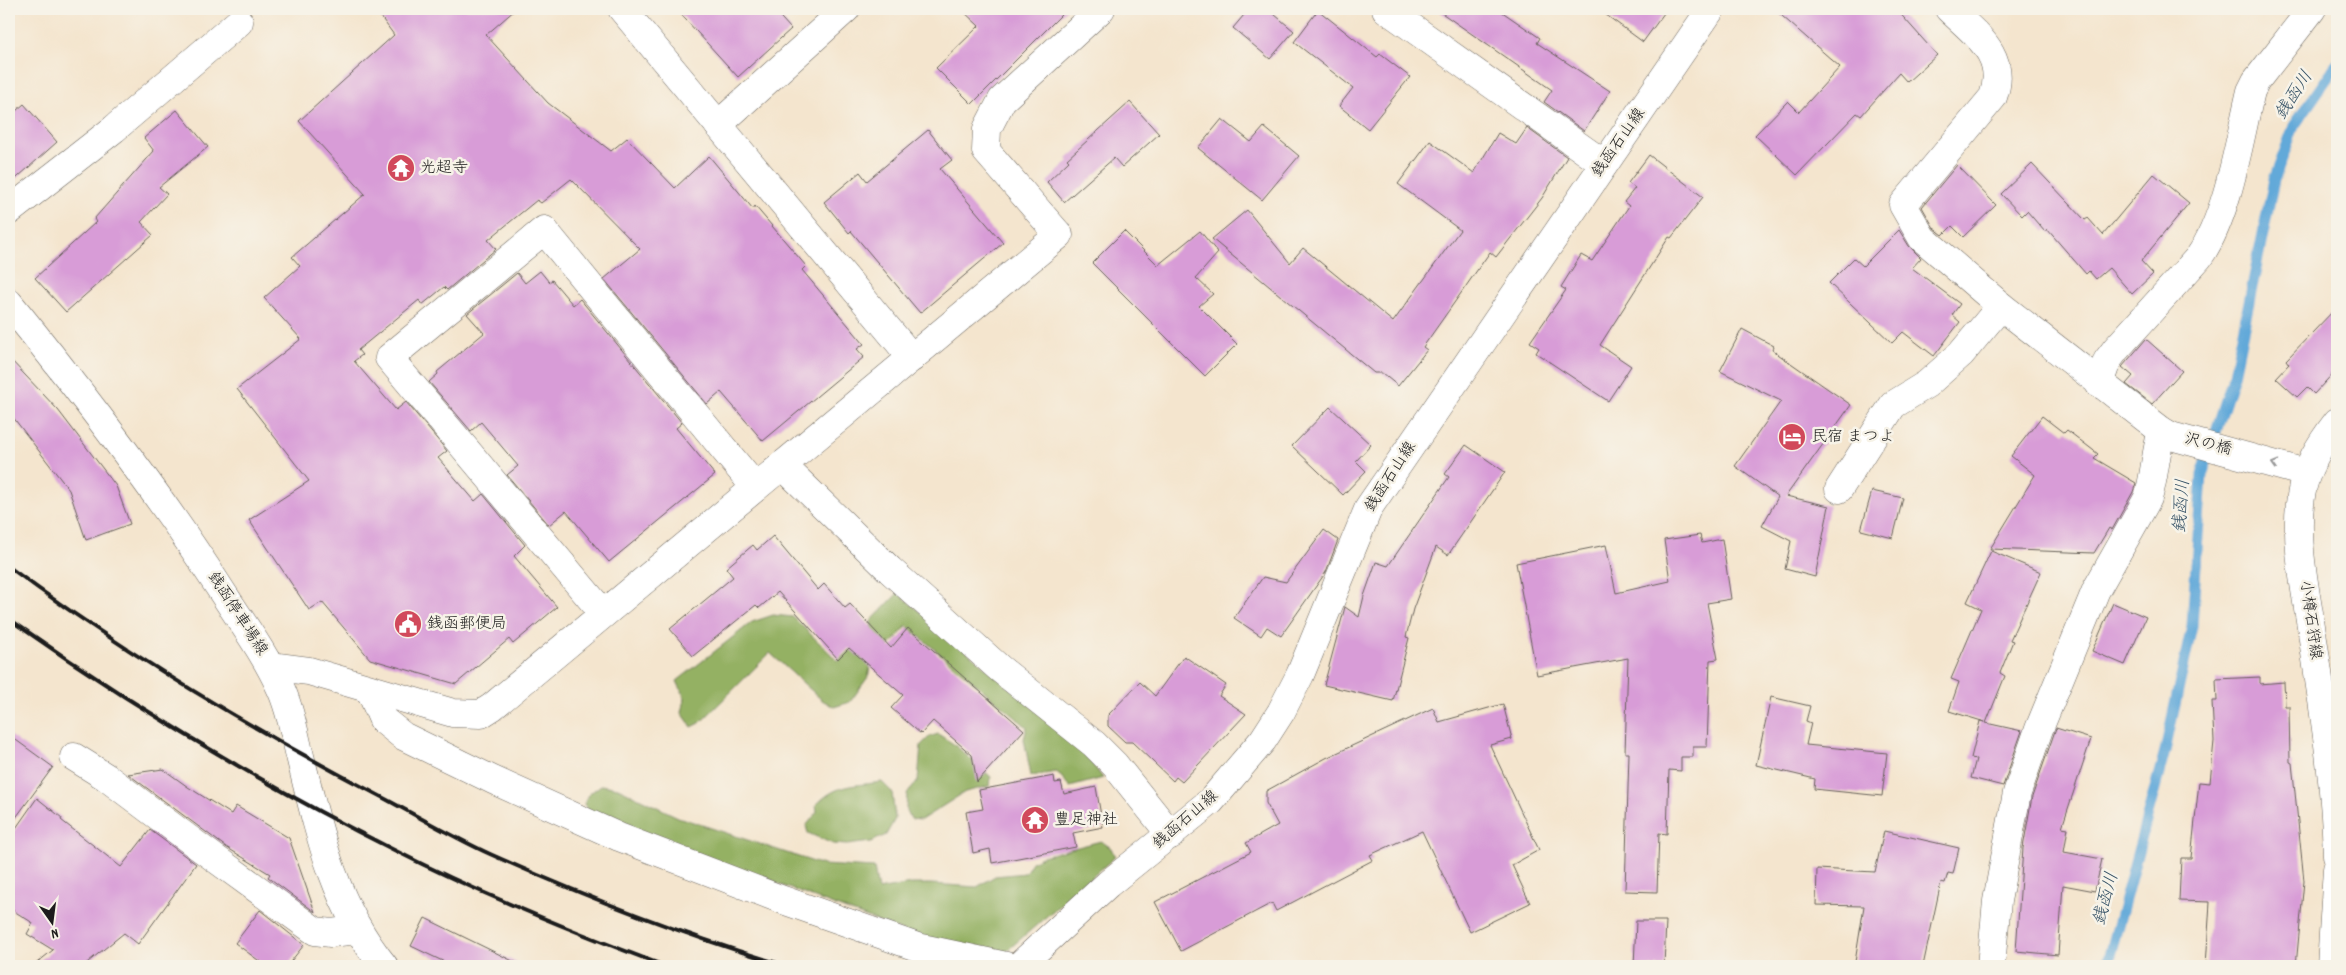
<svg xmlns="http://www.w3.org/2000/svg" width="2346" height="975" font-family="Dekko,'Klee One',sans-serif">
  <rect width="100%" height="100%" fill="#f7f3e8"/>
  <filter id="ink" filterUnits="userSpaceOnUse"><feTurbulence type="fractalNoise" baseFrequency=".02" numOctaves="2"/><feDisplacementMap in="SourceGraphic" scale="10" xChannelSelector="R" yChannelSelector="G"/><feConvolveMatrix kernelMatrix="1 2 1 2 8 2 1 2 1" color-interpolation-filters="sRGB"/></filter>
  <filter id="wash" filterUnits="userSpaceOnUse"><feTurbulence type="fractalNoise" baseFrequency=".0096" numOctaves="4" result="noise"/><feDisplacementMap in="SourceGraphic" scale="20" xChannelSelector="R" yChannelSelector="G"/><feGaussianBlur stdDeviation="1.12" result="paint"/><feColorMatrix in="noise" values="0 0 0 0 0 0 0 0 0 0 0 0 0 0 0 0 0 1.4 0 .05"/><feComposite in="paint" operator="in"/></filter>
  <g filter="url(#wash)">
    <rect width="100%" height="100%" fill="#f4e5ce"/>
    <g fill="#94b164" stroke="#586640">
      <polygon points="898,593 1080,748 1103,778 1070,787 1057,772 1031,776 1024,739 1027,727 907,626 870,668 868,677 850,702 834,707 822,700 770,653 700,723 692,727 682,713 685,698 677,681 752,622 773,615 793,617 838,661 872,629 871,621"/>
      <polygon points="938,734 955,745 991,777 990,786 965,792 921,820 911,819 906,808 907,794 918,781 921,745 929,737"/>
      <path d="M 882,782 L 892,792 L 895,819 L 886,835 L 871,842 L 847,845 L 833,844 L 808,833 L 806,826 L 817,812 L 816,805 C 837,783 854,786 882,782 Z"/>
      <polygon points="601,785 618,788 678,817 823,865 874,868 878,890 911,884 931,884 977,887 995,876 1025,873 1032,862 1043,856 1101,841 1111,848 1115,857 1002,955 918,937 590,813 584,804 589,794"/>
    </g>
    <g fill="none" stroke-linecap="round" stroke-linejoin="round">
      <polyline stroke="#62a9d9" stroke-width="11" points="2107,966 2165,751 2192,626 2202,475 2234,375 2274,180 2294,126 2337,64"/>
    </g>
    <g id="blocks">
      <g fill="#d89cd7">
        <polygon points="375,9 516,9 486,35 548,103 611,151 627,138 675,188 709,156 753,209 755,206 806,266 802,270 864,344 857,349 864,357 763,441 721,392 707,404 604,279 640,249 571,179 541,203 537,200 488,240 496,249 447,290 444,287 422,305 419,300 358,350 362,355 354,361 396,410 406,402 447,451 438,458 475,501 483,494 525,545 514,556 557,607 513,644 509,639 456,684 370,659 322,602 309,610 249,520 309,481 237,389 301,339 264,298 300,266 292,257 365,194 299,121 394,35"/>
        <polygon points="676,9 773,9 791,29 738,77"/>
        <polygon points="961,9 1067,9 972,104 936,68 979,26"/>
        <polygon points="1249,9 1268,9 1294,31 1270,59 1233,28"/>
        <polygon points="1436,9 1498,9 1540,38 1537,43 1610,91 1584,131 1544,102 1552,90"/>
        <polygon points="1598,9 1667,9 1643,42"/>
        <polygon points="1774,9 1896,9 1937,55 1907,82 1899,73 1861,116 1857,113 1797,175 1755,135 1788,101 1799,112 1840,67"/>
        <polygon points="1318,10 1377,57 1380,54 1410,77 1368,129 1339,106 1353,88 1294,42"/>
        <polygon points="1130,102 1159,134 1122,167 1114,158 1064,202 1047,182 1069,161 1067,159"/>
        <polygon points="24,104 57,142 9,185 9,117"/>
        <polygon points="177,110 208,147 159,187 167,194 141,222 153,235 66,312 35,278 96,222 94,219 154,151 144,138"/>
        <polygon points="1222,119 1251,142 1264,127 1299,156 1262,200 1198,148"/>
        <polygon points="1527,128 1567,157 1542,198 1496,257 1490,252 1423,347 1427,350 1398,386 1382,373 1374,373 1212,239 1247,210 1290,263 1303,248 1393,322 1460,230 1398,184 1430,141 1474,173 1498,133 1516,144"/>
        <polygon points="928,130 952,160 940,169 1003,243 920,313 851,231 849,233 824,202 860,172 867,181"/>
        <polygon points="1649,155 1703,197 1671,238 1669,237 1600,345 1631,366 1608,401 1536,353 1539,348 1530,342 1566,290 1561,287 1581,255 1592,261 1629,206 1624,202 1635,188 1628,183"/>
        <polygon points="2032,164 2085,220 2088,218 2103,235 2154,174 2189,203 2141,261 2153,274 2132,294 2109,268 2096,279 2089,271 2086,274 2047,229 2045,232 2027,211 2022,216 2001,194"/>
        <polygon points="1957,165 1996,205 1963,237 1952,226 1943,235 1934,228 1922,207"/>
        <polygon points="1899,230 1909,246 1921,258 1912,268 1960,304 1952,315 1960,322 1934,356 1903,332 1892,343 1829,283 1854,258 1863,266"/>
        <polygon points="1124,231 1158,265 1200,231 1218,253 1196,278 1213,294 1199,306 1237,344 1205,376 1092,263"/>
        <polygon points="540,271 549,282 552,280 573,305 580,299 682,423 676,428 715,475 609,562 566,511 549,525 507,475 518,466 481,422 471,431 429,382 438,374 437,372 484,333 467,314 517,273 525,283"/>
        <polygon points="2337,307 2337,369 2314,394 2307,387 2297,397 2276,378 2289,364 2286,360"/>
        <polygon points="1742,329 1774,346 1772,350 1851,405 1786,496 1829,506 1815,577 1785,569 1791,541 1762,526 1778,497 1735,466 1781,401 1720,371"/>
        <polygon points="2146,339 2182,371 2152,404 2126,384 2133,376 2122,367"/>
        <polygon points="9,358 58,410 116,486 130,524 86,540 69,490 9,412"/>
        <polygon points="1330,407 1371,445 1356,461 1366,471 1343,495 1292,446"/>
        <polygon points="2042,416 2064,433 2067,430 2098,454 2094,458 2136,483 2133,492 2112,530 2109,528 2094,553 1990,549 2035,475 2011,456"/>
        <polygon points="1466,445 1505,472 1448,555 1436,547 1413,609 1406,637 1409,638 1393,701 1324,685 1345,607 1359,617 1364,596 1376,562 1388,566 1449,477 1445,474"/>
        <polygon points="1872,491 1903,498 1893,538 1861,530"/>
        <polygon points="1324,530 1338,540 1326,572 1281,636 1267,627 1261,636 1234,618 1263,577 1286,582"/>
        <polygon points="1700,535 1702,543 1722,539 1731,599 1707,603 1718,659 1710,660 1707,747 1693,747 1693,757 1681,757 1681,771 1669,770 1667,834 1659,833 1657,892 1625,891 1629,753 1625,753 1628,658 1537,675 1516,563 1606,545 1616,593 1670,581 1664,540"/>
        <polygon points="773,536 818,590 824,584 845,608 850,604 891,648 908,628 1024,730 977,782 972,755 933,721 921,734 891,708 903,695 849,648 838,659 778,592 759,608 756,605 693,656 670,629 733,577 726,568 753,545 757,550"/>
        <polygon points="1991,551 2041,572 2010,640 2013,641 2000,673 2005,676 1986,723 2022,731 2003,786 1971,778 1976,759 1971,758 1980,721 1985,722 1949,711 1959,682 1951,679 1981,609 1967,602"/>
        <polygon points="2113,603 2146,617 2125,665 2092,651"/>
        <polygon points="1184,656 1226,685 1219,696 1246,714 1182,782 1176,777 1173,781 1132,742 1125,742 1108,726 1108,715 1140,682 1155,696"/>
        <polygon points="2260,677 2260,684 2284,682 2285,706 2289,706 2290,762 2292,763 2304,881 2296,966 2206,966 2210,902 2179,901 2181,858 2191,858 2199,782 2210,783 2214,741 2212,701 2217,701 2216,679"/>
        <polygon points="1771,697 1810,706 1806,721 1811,723 1806,745 1887,753 1882,796 1814,789 1815,779 1756,765"/>
        <polygon points="1503,704 1512,739 1490,745 1539,850 1512,865 1530,903 1470,932 1422,831 1370,855 1373,860 1276,911 1272,903 1181,951 1155,902 1251,852 1246,843 1278,825 1266,803 1266,791 1326,758 1433,708 1439,722"/>
        <polygon points="2056,728 2091,739 2062,827 2068,828 2064,852 2102,859 2095,891 2063,885 2058,955 2016,951 2023,848 2032,797"/>
        <polygon points="9,735 53,767 9,827"/>
        <polygon points="163,769 188,787 231,814 236,806 289,838 315,912 268,877 270,874 226,847 128,774"/>
        <polygon points="1054,776 1055,783 1061,782 1064,794 1096,787 1103,827 1073,833 1076,847 992,863 990,849 973,853 966,812 983,809 979,790"/>
        <polygon points="37,798 62,818 61,820 121,867 150,830 196,864 138,944 124,933 83,966 33,966 53,950 27,934 33,923 9,908 9,838"/>
        <polygon points="1884,831 1959,848 1953,874 1948,873 1945,883 1941,882 1923,966 1874,966 1855,962 1864,906 1816,905 1817,869 1875,872"/>
        <polygon points="260,910 304,945 287,966 266,966 235,943"/>
        <polygon points="425,918 523,966 453,966 411,946"/>
        <polygon points="1636,921 1666,921 1664,966 1634,966"/>
      </g>
    </g>
  </g>
  <g filter="url(#ink)">
    <use href="#blocks" fill-opacity="0" stroke="#68625a" stroke-width="1"/>
    <g fill="none" stroke-linecap="round" stroke-linejoin="round">
      <defs>
        <g id="minor">
          <polyline points="622,9 912,358"/>
          <polyline points="1386,9 1604,164"/>
          <path d="M 1949,9 C 1976,35 2008,55 1993,97 L 1903,205 L 1922,238 L 2001,306 L 2162,431 L 2171,436 L 2306,473"/>
          <polyline points="718,125 846,9"/>
          <polyline points="9,211 114,129 239,22"/>
          <path d="M 2099,384 L 2107,361 L 2116,349 L 2199,257 C 2228,216 2239,141 2251,91 L 2256,81 L 2312,9"/>
          <polyline points="782,465 890,570 999,668 1094,744 1115,765 1171,835"/>
          <polyline points="1839,489 1893,405 1927,384 1961,354 2001,306"/>
          <polyline points="603,613 389,358 544,230 755,487"/>
          <polyline points="270,666 309,671 453,713 481,714 492,707 1059,235 986,151 987,129 1002,100 1101,9"/>
          <polyline points="370,690 383,720 403,736 493,780 619,837 783,900 917,947 1006,966"/>
          <polyline points="74,757 106,777 198,846 315,931 331,933 357,930"/>
          <polyline points="1019,966 1108,884 1211,801 1263,740 1281,712 1300,675 1369,507 1711,9"/>
          <path d="M 1991,966 L 1997,901 L 2017,793 L 2039,729 L 2096,590 L 2148,498 C 2155,476 2155,453 2162,431"/>
        </g>
        <g id="secondary">
          <path d="M 9,303 C 83,394 155,488 219,587 C 240,620 265,653 281,689 C 291,711 295,737 301,760 C 319,834 335,906 384,966"/>
          <path d="M 2337,422 C 2320,444 2305,468 2301,496 C 2294,542 2306,592 2313,639 C 2324,713 2335,781 2337,856"/>
          <polyline points="2331,966 2337,869"/>
        </g>
      </defs>
      <use href="#minor" stroke="#68625a" stroke-width="29"/>
      <use href="#secondary" stroke="#68625a" stroke-width="29"/>
      <use href="#minor" stroke="#fff" stroke-width="28"/>
      <use href="#secondary" stroke="#fff" stroke-width="28"/>
      <g stroke="#1c1c1c" stroke-width="4">
        <path d="M 9,567 C 125,653 248,727 376,794 C 414,814 451,836 490,854 C 586,897 686,936 787,966"/>
        <path d="M 9,619 C 131,705 260,783 394,850 C 482,895 574,932 665,966"/>
      </g>
    </g>
    <defs><path id="oneway-chevron" d="M-2-3.5L2.5 0L-2 3.5" fill="none" stroke-width="1.6" stroke-linecap="round" stroke-linejoin="round" transform="scale(1.25)"/></defs>
    <use stroke="#999" href="#oneway-chevron" transform="translate(2275 464) rotate(-164)"/>
  </g>
  <defs>
    <symbol id="temple-disc" viewBox="-11 -11 22 22"><circle r="9.5" fill="#d1495b" stroke="#f7f3e8"/><path d="M0-6L5-2H3V0L6.5 2.5H4V6H1.5V3h-3V6H-4V2.5H-6.5L-3 0V-2H-5Z" fill="#fff"/></symbol>
    <symbol id="hotel-disc" viewBox="-11 -11 22 22"><circle r="9.5" fill="#d1495b" stroke="#f7f3e8"/><path d="M-6-4.5h1.5V1H6V5H4.5V3h-9V5H-6ZM-4 0a1.8 1.8 0 1 1 3.6 0ZM.5 0V-2.5h3Q6-2.5 6 0Z" fill="#fff"/></symbol>
    <symbol id="civic-disc" viewBox="-11 -11 22 22"><circle r="9.5" fill="#d1495b" stroke="#f7f3e8"/><path d="M-.6-6.5H3V-4.5H.6V-3L4-1V1h2V6H-6V1h2V-1L-.6-3ZM-1.2 2.5V6h2.4V2.5Z" fill="#fff"/></symbol>
  </defs>
  <g fill-rule="evenodd">
    <use href="#temple-disc" x="385" y="152" width="32" height="32"/>
    <use href="#hotel-disc" x="1776" y="421" width="32" height="32"/>
    <use href="#civic-disc" x="392" y="608" width="32" height="32"/>
    <use href="#temple-disc" x="1019" y="804" width="32" height="32"/>
  </g>
  <g text-anchor="middle" dominant-baseline="central" stroke-width="5" stroke-linejoin="round" paint-order="stroke">
    <g font-size="16" fill="#1c1c1c" stroke="#f7f3e8">
      <text transform="translate(1619 143) rotate(-55)">銭函石山線</text>
      <text transform="translate(2208 445) rotate(14)">沢の橋</text>
      <text transform="translate(1391 477) rotate(-57)">銭函石山線</text>
      <text transform="translate(237 614) rotate(57)">銭函停車場線</text>
      <text transform="translate(2310 620) rotate(82)">小樽石狩線</text>
      <text transform="translate(1186 820) rotate(-41)">銭函石山線</text>
    </g>
    <g font-size="16" fill="#1c1c1c" stroke="#f7f3e8" text-anchor="start">
      <text x="420" y="168">光超寺</text>
      <text x="1811" y="437">民宿 まつよ</text>
      <text x="427" y="624">銭函郵便局</text>
      <text x="1054" y="820">豊足神社</text>
    </g>
    <g font-size="18" font-style="italic" fill="#385468" stroke="#f7f3e8">
      <text transform="translate(2295 96) rotate(-57)">銭函川</text>
      <text transform="translate(2183 506) rotate(-86)">銭函川</text>
      <text transform="translate(2107 899) rotate(-75)">銭函川</text>
    </g>
  </g>
  <rect width="2346" height="975" fill="none" stroke="#f7f3e8" stroke-width="30"/>
  <g transform="translate(52 922) rotate(166)" stroke="#f7f3e8" stroke-width="4" paint-order="stroke">
  <path d="M0-4L9 19L0 12L-9 19Z" fill="#1c1c1c"/>
  <text y="-8" font-size="14" font-weight="bold" text-anchor="middle" fill="#1c1c1c">N</text>
  </g>
</svg>
